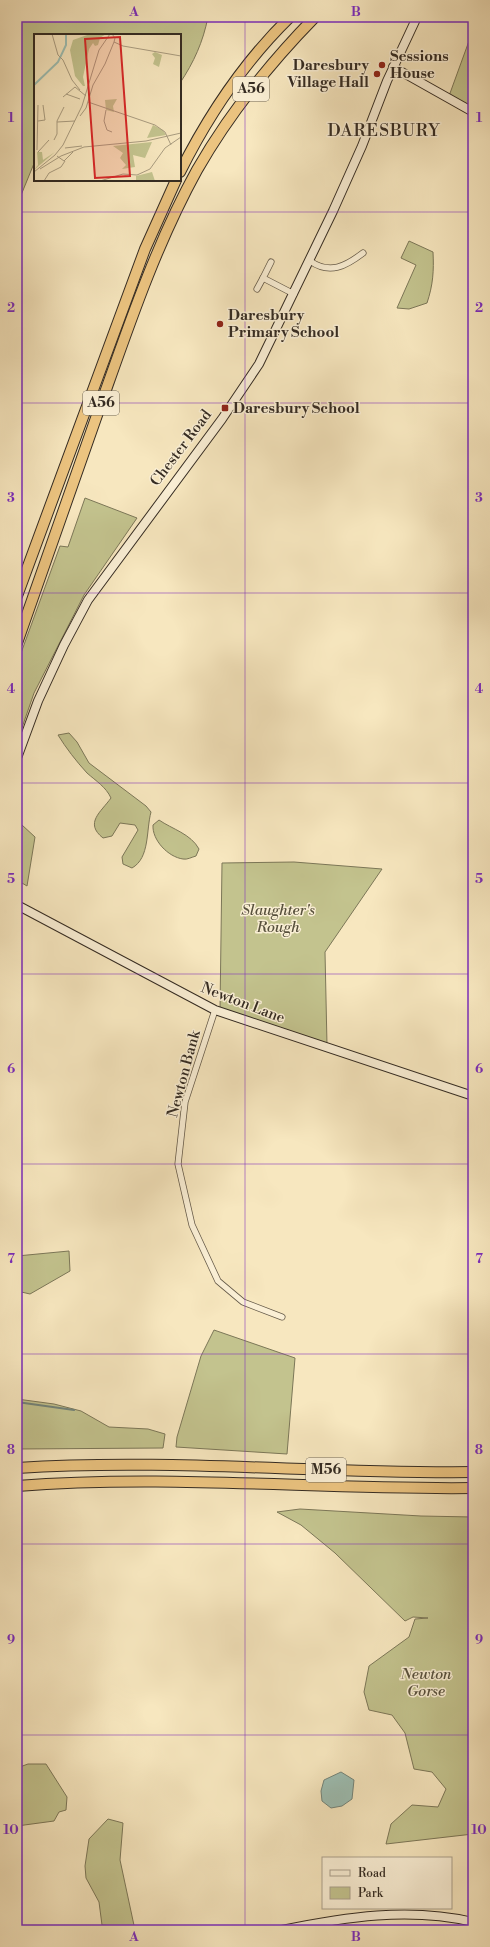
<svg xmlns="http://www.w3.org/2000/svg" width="490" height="1947" font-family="'Libre Bodoni',serif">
  <rect width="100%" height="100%" fill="#f7e7bf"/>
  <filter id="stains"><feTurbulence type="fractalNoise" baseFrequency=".005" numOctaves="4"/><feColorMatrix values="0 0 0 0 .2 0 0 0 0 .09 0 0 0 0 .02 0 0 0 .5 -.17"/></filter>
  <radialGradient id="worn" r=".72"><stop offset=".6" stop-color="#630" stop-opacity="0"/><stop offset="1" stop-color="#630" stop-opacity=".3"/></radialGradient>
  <g fill="#c3c38e" stroke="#7c7758">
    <path d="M 17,17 L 208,17 C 203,42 194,62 180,83 L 180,35 L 35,35 L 35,161 L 17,205 Z"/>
    <polygon points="473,30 473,109 449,96"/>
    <path d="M 409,241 L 433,252 C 434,271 433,285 427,303 L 409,309 L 397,308 L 416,265 L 401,258 Z"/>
    <polygon points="85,498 137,518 84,595 34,693 17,742 17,664 60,546 68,547"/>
    <path d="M 69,733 L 77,742 L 89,763 L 146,806 L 151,812 C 146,830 150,858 132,868 L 123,864 L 122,857 L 138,830 L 135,825 L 120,823 L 112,836 L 103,838 C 84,823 101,812 111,798 C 106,787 96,781 87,773 C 76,761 66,748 58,735 Z"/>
    <path d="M 159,820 C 172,829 191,834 199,849 L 196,856 C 192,857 187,860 183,859 C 168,857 152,840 153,825 Z"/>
    <polygon points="22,825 35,837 27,886 17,880 17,831"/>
    <polygon points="294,862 382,869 325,952 327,1045 220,1010 222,863"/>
    <polygon points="69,1251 70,1271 30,1294 17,1291 17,1256"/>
    <polygon points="214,1330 295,1358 287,1454 176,1447 177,1437 201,1356"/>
    <polygon points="17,1399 54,1404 81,1411 109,1427 148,1429 165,1434 163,1448 17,1449"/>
    <polygon points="300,1509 421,1516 473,1517 473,1834 386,1844 391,1824 412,1805 438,1807 446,1789 432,1772 414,1769 405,1733 392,1715 369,1710 364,1692 369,1666 409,1637 415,1619 428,1618 413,1617 405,1621 335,1553 301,1525 277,1512"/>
    <polygon points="28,1764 46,1764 67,1797 66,1810 59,1812 54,1821 17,1826 17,1793 18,1792 17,1768"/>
    <polygon points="108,1819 123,1823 120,1860 135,1930 123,1930 122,1927 102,1925 99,1902 86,1878 85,1866 89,1839"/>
  </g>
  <polygon fill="#9dbfb4" stroke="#73847a" points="341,1772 354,1780 352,1799 342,1806 331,1808 322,1801 321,1791 324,1780"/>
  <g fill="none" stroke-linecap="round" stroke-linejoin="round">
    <polyline stroke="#73847a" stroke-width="2" points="17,1402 74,1410"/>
    <defs>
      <g id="street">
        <path d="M 310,261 C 330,275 346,266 363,253"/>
        <polyline points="271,262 263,278 294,294"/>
        <polyline points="257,289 263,278"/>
        <polyline points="215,1010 185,1102 178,1164 192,1225 218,1281 243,1302 282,1317"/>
      </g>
      <g id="secondary">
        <polyline points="393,67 473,112"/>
        <polyline points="17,758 38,701 64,645 88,600 222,419 259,364 333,211 362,146 387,81 417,17"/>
        <polyline points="17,905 215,1010 473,1096"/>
        <path d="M 282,1930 C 345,1917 409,1907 473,1922"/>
      </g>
      <g id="highway">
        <path d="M 180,172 C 208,116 245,61 290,17"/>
        <polyline points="17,596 145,249 176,180"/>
        <path d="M 17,643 C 43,568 70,493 96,418 C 126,334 154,248 197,170 C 229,114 270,63 315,17"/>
        <path d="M 17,1468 C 169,1458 321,1474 473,1472"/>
        <path d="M 17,1486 C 169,1474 321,1490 473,1488"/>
      </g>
    </defs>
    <use href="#street" stroke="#655a49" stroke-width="7"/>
    <use href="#secondary" stroke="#342b22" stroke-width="10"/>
    <use href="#highway" stroke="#342b22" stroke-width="12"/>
    <use href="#street" stroke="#faefd5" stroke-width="5.5"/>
    <use href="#secondary" stroke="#faefd5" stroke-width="8"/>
    <use href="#highway" stroke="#ecc480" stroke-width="10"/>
  </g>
  <path fill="none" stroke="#7b2cbf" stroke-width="1" stroke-opacity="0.55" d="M 245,17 L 245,1930M 17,212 L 473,212M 17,403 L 473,403M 17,593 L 473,593M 17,783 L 473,783M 17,974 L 473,974M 17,1164 L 473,1164M 17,1354 L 473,1354M 17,1544 L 473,1544M 17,1735 L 473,1735"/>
  <g fill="#8f2418" stroke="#faefd5" stroke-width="1.5">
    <circle cx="382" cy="65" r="4"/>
    <circle cx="377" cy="74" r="4"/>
    <circle cx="220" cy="324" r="4"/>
    <rect x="221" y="404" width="8" height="8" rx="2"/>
  </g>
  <g text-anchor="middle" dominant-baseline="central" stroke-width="3" stroke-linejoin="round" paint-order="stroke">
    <g fill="#faefd5" stroke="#6f6658" stroke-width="1">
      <rect x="233" y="77" width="36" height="24" rx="3"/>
      <rect x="83" y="391" width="36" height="24" rx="3"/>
      <rect x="306" y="1458" width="40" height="24" rx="3"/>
    </g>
    <g font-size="14" font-weight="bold" fill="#342b22">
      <text x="251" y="89">A56</text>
      <text x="101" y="403">A56</text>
      <text x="326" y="1470">M56</text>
    </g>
    <g font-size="15" font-weight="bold" fill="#342b22" stroke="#faefd5" text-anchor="start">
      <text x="390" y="56">Sessions<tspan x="390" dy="17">House</tspan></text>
      <text x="369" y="65" text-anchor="end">Daresbury<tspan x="369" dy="17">Village Hall</tspan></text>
      <text x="228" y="315">Daresbury<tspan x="228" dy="17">Primary School</tspan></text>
      <text x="233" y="408">Daresbury School</text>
    </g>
    <g font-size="15" fill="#342b22" stroke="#faefd5">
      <text transform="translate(181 448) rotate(-53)">Chester Road</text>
      <text transform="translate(243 1003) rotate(21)">Newton Lane</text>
      <text transform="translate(184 1074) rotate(-75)">Newton Bank</text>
    </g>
    <g font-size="15" font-style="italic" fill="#58513d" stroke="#faefd5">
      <text x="278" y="910">Slaughter's<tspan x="278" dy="17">Rough</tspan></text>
      <text x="426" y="1674">Newton<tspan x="426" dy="17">Gorse</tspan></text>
    </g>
    <g font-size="17" letter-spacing="1" fill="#342b22" stroke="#faefd5">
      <text x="384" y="131">DARESBURY</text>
    </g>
  </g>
  <g transform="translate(34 34)">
    <rect width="147" height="147" fill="#f7e7bf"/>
    <path d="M 56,0 L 72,0 L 66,4 L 64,11 L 61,12 L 59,9 L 55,15 L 49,43 L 51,52 L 49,52 L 41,42 L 36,16 L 39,6 ZM 121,18 L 128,21 L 125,33 L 119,30 L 121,24 L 118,20 ZM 83,65 L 79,72 L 80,78 L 72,76 L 71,66 ZM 119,91 L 129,96 L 132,101 L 113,104 ZM 118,108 L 111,124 L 99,121 L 101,133 L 88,135 L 92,131 L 86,124 L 89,119 L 79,112 ZM 3,118 L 8,118 L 9,126 L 21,118 L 0,136 L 4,131 ZM 118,138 L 121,147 L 102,147 L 102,142 Z" fill="#c3c38e"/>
    <path fill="none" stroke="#9dbfb4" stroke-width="2" d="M 0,51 L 24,28 L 32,11 L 32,0"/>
    <path fill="none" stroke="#a99c80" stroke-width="1" d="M 18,0 L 24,21 L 29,26 L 38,46 L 46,56M 78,0 L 81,4 L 80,8 L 89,12 L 147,22M 32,60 L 46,65M 29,63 L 41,53 L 52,62M 54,68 L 121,91 L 131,98 L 137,111M 72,76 L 70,87 L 73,96 L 78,98M 46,82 L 52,74 L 59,51 L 71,30 L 80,8M 4,87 L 11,86 L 9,71M 23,88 L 41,87M 20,106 L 23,100 L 23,87 L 30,73M 31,114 L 48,112M 3,116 L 4,71M 4,118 L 15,106M 23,122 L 30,127 L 39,118M 6,135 L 27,122 L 50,113 L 112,107 L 147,99M 0,138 L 21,121 L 29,111 L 48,72 L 65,16 L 76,0M 10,147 L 15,139 L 27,133 L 31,127M 66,147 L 89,140 L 103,141 L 116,135 L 131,114 L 147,103"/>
    <path fill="#d62828" fill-opacity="0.15" stroke="#d62828" stroke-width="2" d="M 86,3 L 96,142 L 61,144 L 51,5 Z"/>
    <rect width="147" height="147" fill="none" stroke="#342b22" stroke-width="2"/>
  </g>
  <rect width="490" height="1947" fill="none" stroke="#f7e7bf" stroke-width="44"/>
  <rect x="322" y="1857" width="130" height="52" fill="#faefd5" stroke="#aba18d"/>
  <rect x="330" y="1870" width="20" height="6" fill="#faefd5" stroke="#aba18d"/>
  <text x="358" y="1877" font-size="12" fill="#342b22">Road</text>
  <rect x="330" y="1887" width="20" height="12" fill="#c3c38e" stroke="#aba18d"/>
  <text x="358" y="1897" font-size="12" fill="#342b22">Park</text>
  <rect x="22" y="22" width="446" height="1903" fill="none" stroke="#7b2cbf" stroke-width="1.5"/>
  <g font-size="13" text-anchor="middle" font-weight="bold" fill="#7b2cbf">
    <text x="134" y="16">A</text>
    <text x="356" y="16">B</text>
    <text x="11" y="122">1</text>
    <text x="479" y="122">1</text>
    <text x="11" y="312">2</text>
    <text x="479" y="312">2</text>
    <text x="11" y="502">3</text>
    <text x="479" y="502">3</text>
    <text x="11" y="693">4</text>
    <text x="479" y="693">4</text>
    <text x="11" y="883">5</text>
    <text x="479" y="883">5</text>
    <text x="11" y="1073">6</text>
    <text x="479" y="1073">6</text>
    <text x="11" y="1263">7</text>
    <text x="479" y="1263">7</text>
    <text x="11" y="1454">8</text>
    <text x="479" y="1454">8</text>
    <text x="11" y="1644">9</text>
    <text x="479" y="1644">9</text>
    <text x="11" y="1834">10</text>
    <text x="479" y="1834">10</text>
    <text x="134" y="1941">A</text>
    <text x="356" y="1941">B</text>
  </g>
  <rect width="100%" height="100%" filter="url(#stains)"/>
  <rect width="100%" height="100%" fill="url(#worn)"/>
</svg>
